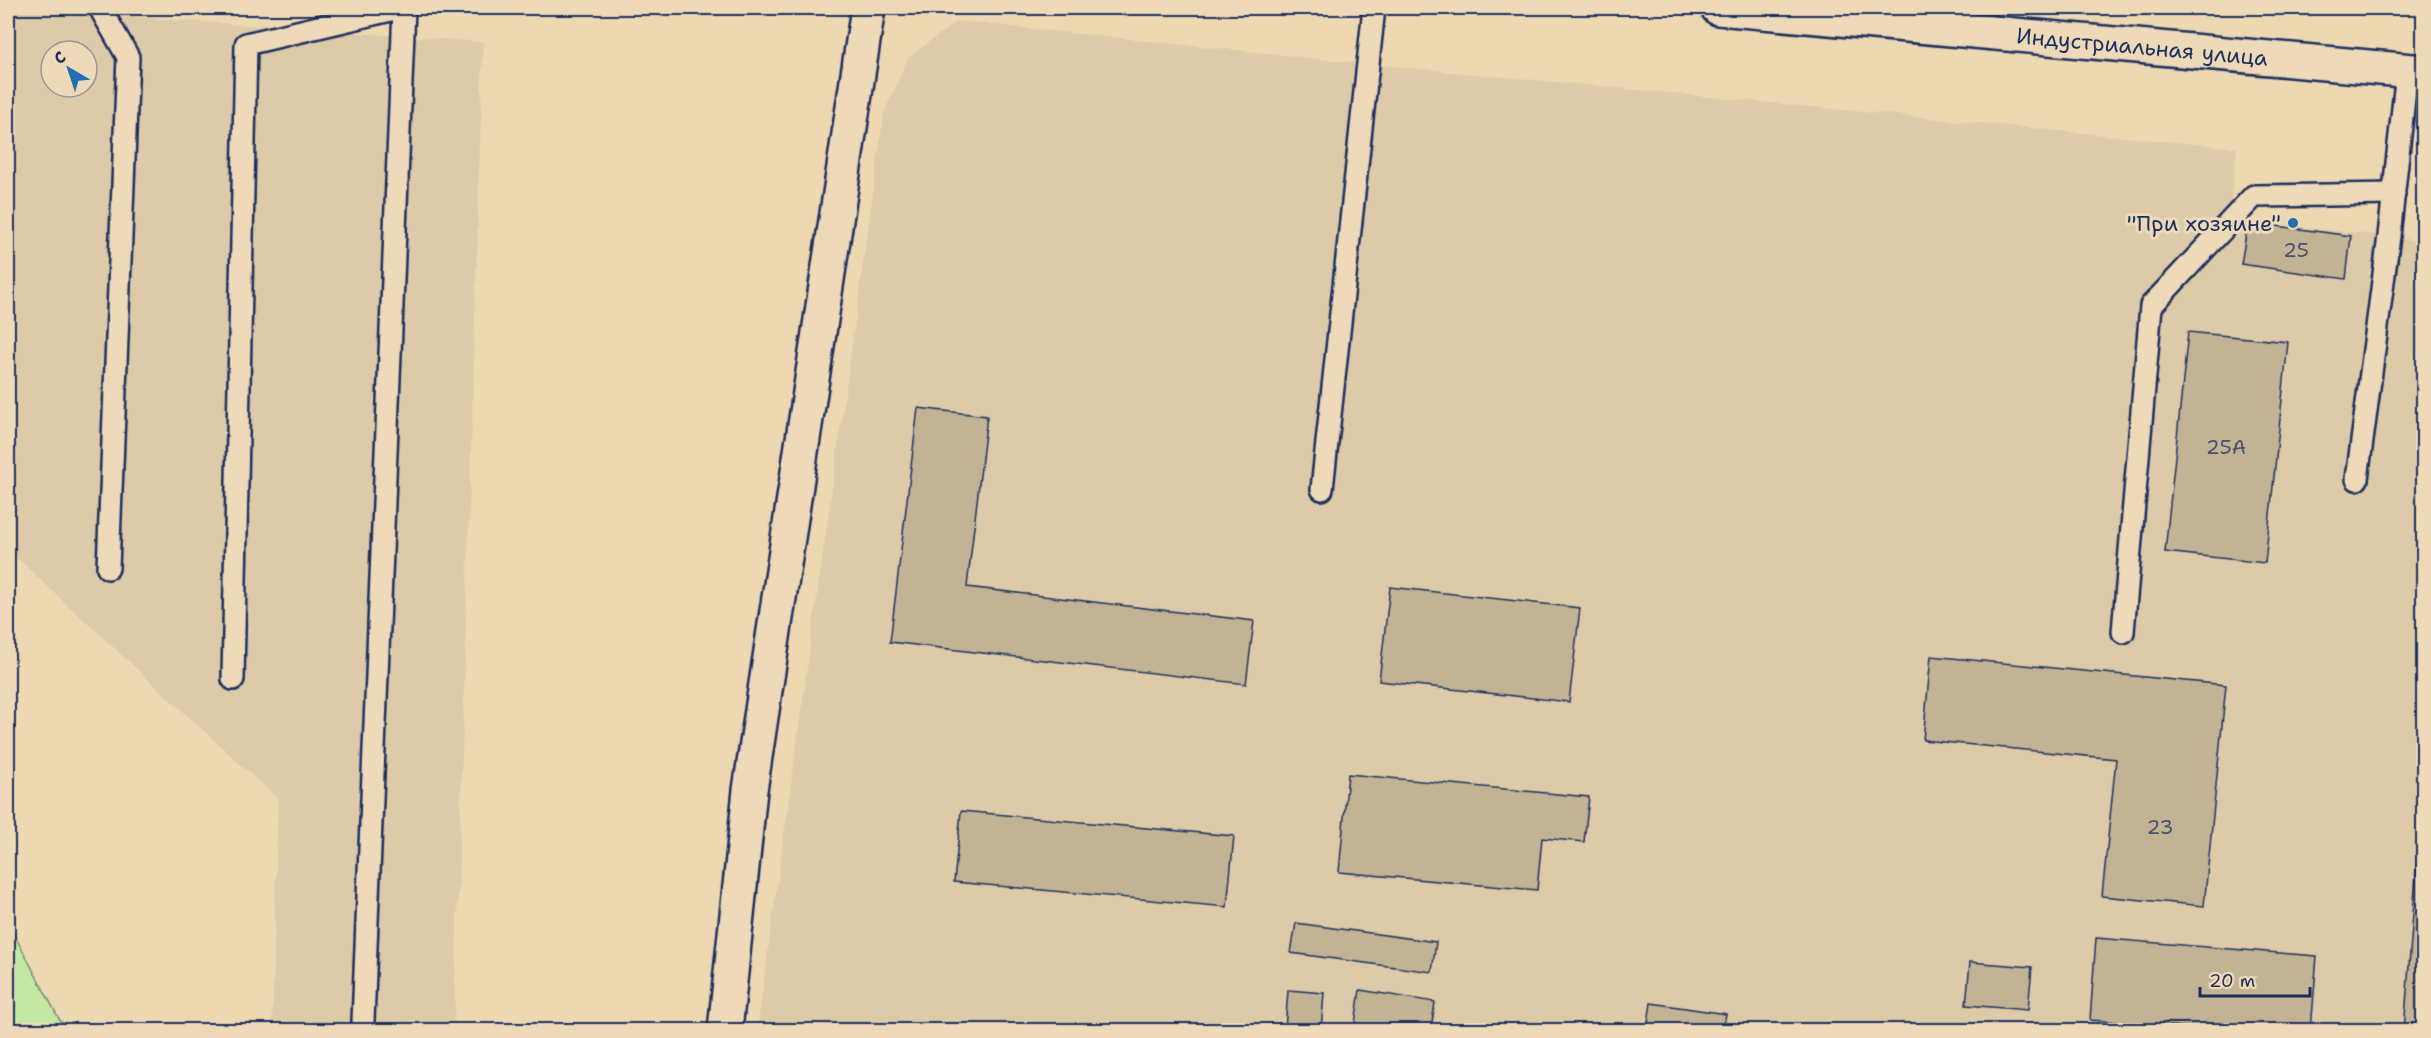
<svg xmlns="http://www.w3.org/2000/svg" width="2431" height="1038" font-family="'Shantell Sans',sans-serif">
  <rect width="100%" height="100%" fill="#eed8b2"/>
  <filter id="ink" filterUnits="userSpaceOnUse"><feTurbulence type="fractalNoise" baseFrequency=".0167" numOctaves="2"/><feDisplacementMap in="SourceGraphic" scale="12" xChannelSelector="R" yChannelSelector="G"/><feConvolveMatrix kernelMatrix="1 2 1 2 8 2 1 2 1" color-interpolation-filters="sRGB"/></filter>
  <g filter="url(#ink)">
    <g fill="#ddcaa8" fill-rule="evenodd">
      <path d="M 8,8 L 483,42 L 454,1030 L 272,1030 L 278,799 L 8,550 ZM 51,51 L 87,51 L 87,87 L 51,87 Z"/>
      <polygon points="957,21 1369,64 2237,148 2228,221 2389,236 2423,242 2423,1030 757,1030 884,113 908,58"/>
    </g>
    <polygon fill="#c3e8a3" stroke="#6f8c80" stroke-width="1.5" points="8,923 65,1030 8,1030"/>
    <g fill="#c3b395" stroke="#1b2f5e" stroke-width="1.5">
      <polygon points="2248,222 2351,236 2346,279 2241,264"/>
      <polygon points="2188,332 2288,342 2265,563 2165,552"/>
      <polygon points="918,408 987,416 967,587 1254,621 1246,684 890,642"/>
      <polygon points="1390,587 1580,608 1569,702 1379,681"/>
      <polygon points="1931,656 2226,685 2204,906 2102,896 2116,759 1923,740"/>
      <polygon points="1348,774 1589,797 1584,842 1542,838 1537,890 1339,872"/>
      <polygon points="961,811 1234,836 1227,907 954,882"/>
      <polygon points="2418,849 2424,850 2424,1030 2404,1030"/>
      <polygon points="1296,923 1436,942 1432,972 1291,953"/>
      <polygon points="2096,938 2317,956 2311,1030 2224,1030 2090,1020"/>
      <polygon points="1970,962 2032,967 2028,1010 1966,1005"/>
      <polygon points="1288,990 1324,993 1321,1030 1285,1029"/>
      <polygon points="1360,990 1435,1002 1431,1030 1354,1030"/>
      <polygon points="1651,1003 1726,1014 1723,1030 1647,1030"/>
    </g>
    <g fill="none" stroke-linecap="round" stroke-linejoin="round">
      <defs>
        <g id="lane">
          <polyline points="100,8 128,57 108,568"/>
          <polyline points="2357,479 2389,236 2407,71"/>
          <polyline points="1322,489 1374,8"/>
          <polyline points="2123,632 2151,306 2254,196 2394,194"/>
          <polyline points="233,679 246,44 399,8"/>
          <polyline points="363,1021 404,8"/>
        </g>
        <polyline id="street" points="725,1030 750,790 868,8"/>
        <g id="secondary">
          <path id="s1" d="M 1718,8 L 2424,72"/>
        </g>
      </defs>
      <use href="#lane" stroke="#1b2f5e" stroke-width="26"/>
      <use href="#street" stroke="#1b2f5e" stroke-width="38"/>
      <use href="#secondary" stroke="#1b2f5e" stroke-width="38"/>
      <use href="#lane" stroke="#eed9b8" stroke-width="21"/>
      <use href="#street" stroke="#eed9b8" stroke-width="33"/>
      <use href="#secondary" stroke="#eed9b8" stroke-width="33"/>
    </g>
  </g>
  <circle fill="#1f6fb2" stroke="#eed9b8" stroke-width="2" cx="2293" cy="223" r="6"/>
  <g text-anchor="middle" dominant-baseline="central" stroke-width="6" stroke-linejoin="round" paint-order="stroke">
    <g font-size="20" fill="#45506c">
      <text x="2296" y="250">25</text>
      <text x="2226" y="447">25А</text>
      <text x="2160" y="827">23</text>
    </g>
    <g font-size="22" fill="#1b2f5e" stroke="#eed9b8">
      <text stroke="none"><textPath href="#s1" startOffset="426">Индустриальная улица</textPath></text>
    </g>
    <g font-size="22" fill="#1b2f5e" stroke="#eed9b8" text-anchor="end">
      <text x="2281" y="223">"При хозяине"</text>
    </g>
  </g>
  <rect width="2431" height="1038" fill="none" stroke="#eed9b8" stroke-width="30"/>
  <rect x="15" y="15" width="2401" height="1008" fill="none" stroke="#1b2f5e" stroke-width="2" filter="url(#ink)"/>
  <g transform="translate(69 69) rotate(321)"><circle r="28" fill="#eed9b8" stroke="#9a9594" stroke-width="1.5"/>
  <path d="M0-4.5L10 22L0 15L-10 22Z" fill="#1f6fb2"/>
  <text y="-9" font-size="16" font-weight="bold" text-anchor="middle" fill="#1b2f5e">С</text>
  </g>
  <path d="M2200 987v9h110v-9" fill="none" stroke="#1b2f5e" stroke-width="3"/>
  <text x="2209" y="987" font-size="18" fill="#1b2f5e" stroke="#eed9b8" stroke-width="4.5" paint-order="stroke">20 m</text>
</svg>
